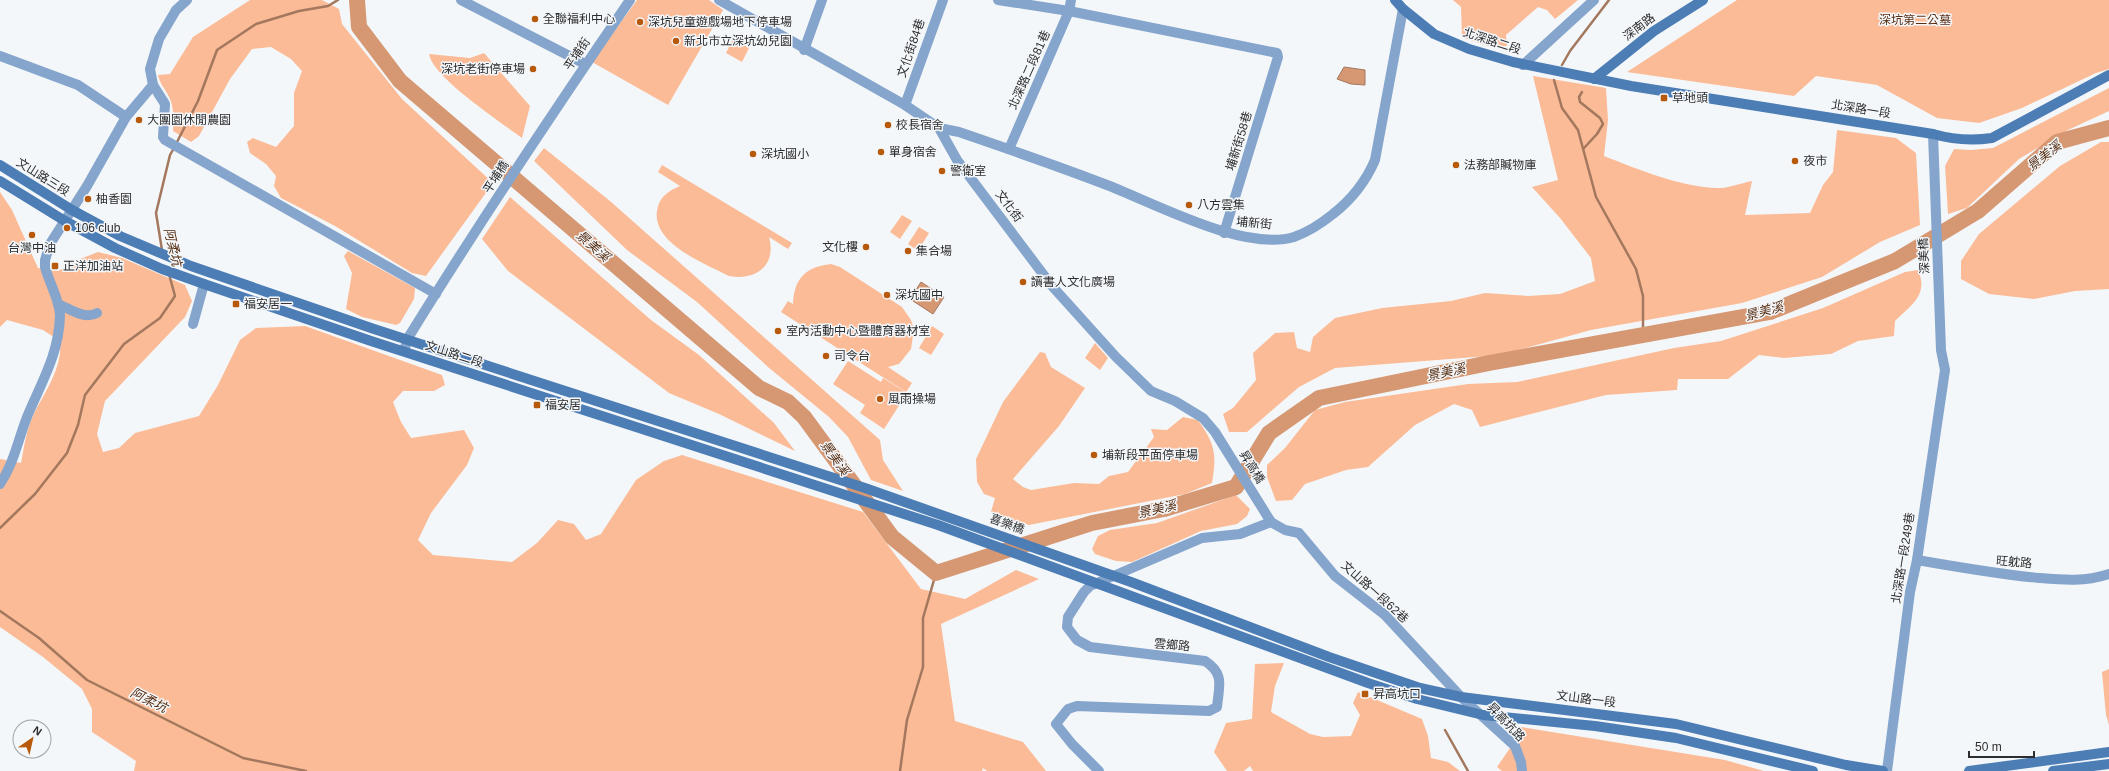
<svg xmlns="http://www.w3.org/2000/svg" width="2109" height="771" font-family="Helvetica,'Noto Sans TC',sans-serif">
  <rect width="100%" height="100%" fill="#f4f7fa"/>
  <g fill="#fbbb96">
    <path d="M 250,0 L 322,0 L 339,9 L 342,24 L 402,99 L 493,183 L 426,276 L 412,273 L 335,226 L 281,198 L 274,186 L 276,176 L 266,164 L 250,153 L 247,142 L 253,138 L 276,147 L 294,126 L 294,93 L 302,71 L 291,59 L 271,47 L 252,49 L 230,79 L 199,136 L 191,142 L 173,131 C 174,119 174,105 168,95 C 164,87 160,84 158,75 L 170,74 L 193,37 Z"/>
    <polygon points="637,0 709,0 723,10 668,105 592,62"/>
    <polygon points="1453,0 1578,0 1555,19 1547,10 1538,7 1506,35 1507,46 1488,46 1462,37 1461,7"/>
    <polygon points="1737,0 2109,0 2109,69 2096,73 2022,108 1979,123 1937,118 1877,85 1816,76 1794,96 1627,72"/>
    <polygon points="733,39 749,48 742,62 726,53"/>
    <path d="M 484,53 L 530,106 L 522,138 C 502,123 432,77 429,54 L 470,58 Z"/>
    <path d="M 1533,76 L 1606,88 L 1608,120 L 1604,156 C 1640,170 1678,186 1716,188 C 1727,189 1741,183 1752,181 L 1745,215 L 1810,213 L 1823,185 L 1833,172 L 1837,130 L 1896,138 L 1916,153 L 1920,225 L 1880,242 L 1822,277 L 1742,303 L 1591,330 L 1501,355 L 1335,368 L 1299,387 L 1247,432 L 1229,432 L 1223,414 L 1233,408 L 1256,380 L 1253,353 L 1275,333 L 1294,332 L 1297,348 L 1310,352 L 1313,337 L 1335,318 L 1382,308 L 1451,301 L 1485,293 L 1528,296 L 1560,294 L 1595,281 L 1591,258 L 1560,218 L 1532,187 L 1558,180 Z"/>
    <polygon points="2109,88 2109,111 2068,130 2019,159 1967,208 1948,214 1945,166 1954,149 1971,150 1993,148"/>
    <polygon points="2101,142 2109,142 2109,289 2075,291 2034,299 1989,294 1961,279 1961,261 1979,234 2060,166"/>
    <polygon points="544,148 610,201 880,440 883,460 903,491 871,480 848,437 829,417 768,367 697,302 627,250 534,161"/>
    <path d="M 662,165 L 792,243 L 788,249 L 769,237 C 777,266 755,281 729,276 C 705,264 652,243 657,211 C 659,197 668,191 680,186 L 658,172 Z"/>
    <path d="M 0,192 L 12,210 L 38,268 L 58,271 L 80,259 L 98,252 L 122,258 L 185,285 L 192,301 L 185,317 L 105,401 L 97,434 L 103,452 L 119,448 L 135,433 L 199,416 L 218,385 L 240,340 L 256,328 L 305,326 L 442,375 L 445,385 L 434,391 L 403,391 L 393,402 L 401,422 L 411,438 L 464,430 L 474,448 L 467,465 L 431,513 L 418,540 L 433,555 L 512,562 L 537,543 L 558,520 L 574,524 L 586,540 L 601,534 L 636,480 L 664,461 L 682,455 L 863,512 L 921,589 L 965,599 L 1016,570 L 1039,579 L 941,624 L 955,721 L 1023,742 L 1046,771 L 987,771 L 983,768 L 982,771 L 134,771 L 136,761 L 92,732 L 92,709 L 82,689 L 43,657 L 0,627 L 0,459 L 21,463 C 24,448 26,432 32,418 C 43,394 63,369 60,341 L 43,330 L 7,320 L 0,327 Z"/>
    <polygon points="510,197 651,320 699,355 774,423 795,451 719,414 669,393 508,271 482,239"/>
    <polygon points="902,215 912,221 900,239 890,232"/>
    <polygon points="919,227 929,233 918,251 908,244"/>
    <polygon points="348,251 415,288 414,299 400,323 396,325 362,317 346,309 352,273 344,256"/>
    <path d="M 831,264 L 840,267 L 902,307 L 911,320 L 914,329 L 911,349 L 899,364 L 888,367 L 912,383 L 906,392 L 781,312 L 788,301 L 793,304 C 794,278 806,267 831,264 Z"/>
    <path d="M 1918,270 C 1929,295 1911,305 1895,321 L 1894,336 L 1858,341 L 1831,354 L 1784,358 L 1759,355 L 1728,379 L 1678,379 L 1677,390 L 1606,395 L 1480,427 L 1472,410 L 1454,404 L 1415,425 L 1368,467 L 1346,470 L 1305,484 L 1292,500 L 1276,501 L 1267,477 L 1267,465 L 1285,448 L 1315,410 L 1345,402 L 1468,384 L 1517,382 L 1674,348 L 1721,341 L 1823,308 L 1905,272 Z"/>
    <polygon points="932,326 944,334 931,355 919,348"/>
    <polygon points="1095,343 1108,358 1100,370 1085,358"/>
    <path d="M 1040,352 L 1045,353 L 1051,367 L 1085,388 L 1059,426 L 1013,479 L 1023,487 L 1031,490 L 1074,483 L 1099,484 L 1109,476 L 1128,472 L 1154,437 L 1151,429 L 1167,430 L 1183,417 L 1198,420 C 1215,444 1217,454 1212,483 L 1185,494 L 1029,525 L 998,516 L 991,512 L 995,498 L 984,494 L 977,482 L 976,459 L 1003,402 Z"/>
    <polygon points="848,361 881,382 883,378 907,393 884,429 860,413 865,405 833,384"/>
    <polygon points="1236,495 1250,509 1247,516 1237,524 1201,531 1132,562 1116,561 1095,554 1092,549 1098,536 1110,530 1157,523"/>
    <polygon points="1284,663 1275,686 1271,712 1310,734 1323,737 1351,736 1360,715 1353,703 1358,692 1422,719 1428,736 1431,758 1448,762 1460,771 1253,771 1250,766 1244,771 1227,771 1214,752 1226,723 1252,719 1255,664"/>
    <polygon points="2109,669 2109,725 2106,715 2102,672"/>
    <polygon points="1521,727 1725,760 1764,771 1502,771 1497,767 1519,735"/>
  </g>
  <g fill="#d69873" stroke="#a3785e">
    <polygon points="1344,67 1365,70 1365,85 1351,84 1337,79"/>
    <polygon points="921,282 944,297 933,314 910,299"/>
  </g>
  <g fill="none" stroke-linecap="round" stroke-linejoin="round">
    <g stroke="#a3785e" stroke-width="2.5">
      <polyline points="1562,65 1570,51 1609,0"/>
      <polyline points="1554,80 1562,108 1578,130 1596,197 1636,269 1643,296 1643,335"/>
      <polyline points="1582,92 1579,97 1580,102 1600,118 1603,124 1597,134 1584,148"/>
      <polyline points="176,144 198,101 217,50 256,24 299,11 328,6 338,0"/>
      <polyline points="162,250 156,213 170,155 174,148"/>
      <polyline points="0,528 35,494 67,453 78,425 85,395 124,344 160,318 175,296 169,274"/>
      <polyline points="0,611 39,638 87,680 243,758 306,771"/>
      <polyline points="1445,730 1468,771"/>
      <polyline points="900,771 907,720 923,667 923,618 936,573"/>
    </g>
    <polyline stroke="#d69873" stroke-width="16" points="357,0 359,27 400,81 759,388 788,402 804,417 892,537 936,573 1092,523 1164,509 1236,487 1269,433 1319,398 1489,363 1770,312 1895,261 1978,211 2057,142 2109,128"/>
    <g stroke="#85a5cc" stroke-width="10">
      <polyline points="461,0 585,64"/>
      <polyline points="719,0 905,105 939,128 957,160 1052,286 1116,357 1151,391 1175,401 1203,418 1215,432 1271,522 1285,530 1299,533 1335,576 1385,615 1461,697 1515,746 1521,762 1522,771"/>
      <polyline points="998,0 1069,11 1277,53 1278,57 1224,233"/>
      <polyline points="804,50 822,0"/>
      <polyline points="0,56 78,85 126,117"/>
      <polyline points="1523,65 1594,0"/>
      <polyline points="153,85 165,104 163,137 165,140 436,294"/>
      <polyline points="905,105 943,0"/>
      <path d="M 939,128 L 959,132 C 1008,149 1058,166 1107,185 C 1154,203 1244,252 1294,237 C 1308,232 1322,223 1333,214 C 1351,200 1366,181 1375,160 L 1403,9"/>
      <polyline points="1009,149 1069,11 1071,0"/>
      <path d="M 58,304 C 70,309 85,320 97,313"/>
      <polyline points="193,324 204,284"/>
      <path d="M 404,351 L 408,338 C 479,223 554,111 630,0"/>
      <path d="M 0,484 C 14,463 18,440 27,417 C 41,383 59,354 60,316 C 60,300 49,283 45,267 L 45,260 L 50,244 L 87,186 L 126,117 L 153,85 L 150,69 L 159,39 L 176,10 L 187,0"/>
      <path d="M 1917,560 C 1957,567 1997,574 2039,578 C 2063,580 2085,582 2109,574"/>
      <path d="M 1099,771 L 1072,744 L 1056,724 L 1068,709 L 1077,706 L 1209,711 L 1217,707 C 1219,686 1225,674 1205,661 L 1090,647 L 1077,640 L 1067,627 L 1068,617 L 1084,592 L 1090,586 L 1202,538 L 1240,534 L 1271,522"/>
      <polyline points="1887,771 1910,592 1917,560 1945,370 1941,350 1933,134"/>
    </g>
    <g stroke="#4c7db5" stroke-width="10">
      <path d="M 1395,0 L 1403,9 L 1434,34 L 1469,49 L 1513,62 L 1631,86 L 1933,134 C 1954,140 1971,141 1992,138 L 2109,75"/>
      <polyline points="1594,79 1654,31 1703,0"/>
      <polyline points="0,165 72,210 120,236 191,266 374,329 865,488 1131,582 1329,657 1420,688 1461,697 1676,724 1846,765 1883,771"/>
      <polyline points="0,181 65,221 115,248 162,269 204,284 371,341 938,525 1368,683 1417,699 1483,715 1595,726 1676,738 1813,771"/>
      <polyline points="1969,771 2109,752"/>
      <polyline points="2053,771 2109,764"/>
    </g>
  </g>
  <g fill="#b7590b" stroke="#f4f7fa" stroke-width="1.5">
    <circle cx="535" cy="19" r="4"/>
    <circle cx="640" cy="22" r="4"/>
    <circle cx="676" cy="41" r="4"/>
    <circle cx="533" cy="69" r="4"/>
    <rect x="1660" y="94" width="8" height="8" rx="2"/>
    <circle cx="139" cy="120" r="4"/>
    <circle cx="888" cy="125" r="4"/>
    <circle cx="881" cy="152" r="4"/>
    <circle cx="753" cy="154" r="4"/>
    <circle cx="1795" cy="161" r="4"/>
    <circle cx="1456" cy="165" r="4"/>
    <circle cx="942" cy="171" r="4"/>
    <circle cx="88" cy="199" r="4"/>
    <circle cx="1189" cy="205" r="4"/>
    <circle cx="67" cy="228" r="4"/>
    <circle cx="32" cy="235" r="4"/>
    <circle cx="866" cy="247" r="4"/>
    <circle cx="908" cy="251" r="4"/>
    <rect x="51" y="262" width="8" height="8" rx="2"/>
    <circle cx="1023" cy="282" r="4"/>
    <circle cx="887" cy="295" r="4"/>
    <rect x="232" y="300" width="8" height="8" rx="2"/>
    <circle cx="778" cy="331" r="4"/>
    <circle cx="826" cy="356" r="4"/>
    <circle cx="880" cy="399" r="4"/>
    <rect x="533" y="401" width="8" height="8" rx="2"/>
    <circle cx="1094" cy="455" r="4"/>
    <rect x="1361" y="690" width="8" height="8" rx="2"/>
  </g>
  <g text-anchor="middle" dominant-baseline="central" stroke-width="3" stroke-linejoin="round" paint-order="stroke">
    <g font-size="12" fill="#2c2d2e" stroke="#f4f7fa" text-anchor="start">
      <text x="543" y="19">全聯福利中心</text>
      <text x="648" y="22">深坑兒童遊戲場地下停車場</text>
      <text x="684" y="41">新北市立深坑幼兒園</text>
      <text x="525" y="69" text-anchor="end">深坑老街停車場</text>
      <text x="1672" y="98">草地頭</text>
      <text x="147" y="120">大團園休閒農園</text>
      <text x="896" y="125">校長宿舍</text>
      <text x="889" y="152">單身宿舍</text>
      <text x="761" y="154">深坑國小</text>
      <text x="1803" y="161">夜市</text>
      <text x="1464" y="165">法務部贓物庫</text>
      <text x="950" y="171">警衛室</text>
      <text x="96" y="199">柚香園</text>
      <text x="1197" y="205">八方雲集</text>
      <text x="75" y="228">106 club</text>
      <text x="858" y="247" text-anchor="end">文化樓</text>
      <text x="32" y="248" text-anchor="middle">台灣中油</text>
      <text x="916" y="251">集合場</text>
      <text x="63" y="266">正洋加油站</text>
      <text x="1031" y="282">讀書人文化廣場</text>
      <text x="895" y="295">深坑國中</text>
      <text x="244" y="304">福安居一</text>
      <text x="786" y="331">室內活動中心暨體育器材室</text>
      <text x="834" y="356">司令台</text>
      <text x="888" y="399">風雨操場</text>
      <text x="545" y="405">福安居</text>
      <text x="1102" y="455">埔新段平面停車場</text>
      <text x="1373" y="694">昇高坑口</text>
    </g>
    <g font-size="12" fill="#5a3015" stroke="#f4f7fa">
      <text x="1915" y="20">深坑第二公墓</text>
    </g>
    <g font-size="12" fill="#2c2d2e" stroke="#f4f7fa">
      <text transform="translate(1639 27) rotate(-37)">深南路</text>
      <text transform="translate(1492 41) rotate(18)">北深路二段</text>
      <text transform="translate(911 48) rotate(-71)">文化街84巷</text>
      <text transform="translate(577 54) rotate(-56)">平埔街</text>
      <text transform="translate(1029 70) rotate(-66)">北深路二段81巷</text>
      <text transform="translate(1861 109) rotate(9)">北深路一段</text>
      <text transform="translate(1239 141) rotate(-73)">埔新街58巷</text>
      <text transform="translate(43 177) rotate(32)">文山路三段</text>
      <text transform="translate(496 177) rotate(-57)">平埔橋</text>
      <text transform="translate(1009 206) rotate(53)">文化街</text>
      <text transform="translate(1254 223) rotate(5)">埔新街</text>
      <text transform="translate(1924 256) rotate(-93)">深美橋</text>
      <text transform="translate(454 354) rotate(18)">文山路二段</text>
      <text transform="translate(1252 467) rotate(58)">昇高橋</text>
      <text transform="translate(1007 524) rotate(20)">喜樂橋</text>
      <text transform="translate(1903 558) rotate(-81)">北深路一段249巷</text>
      <text transform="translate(2014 562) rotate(5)">旺躭路</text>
      <text transform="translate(1375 592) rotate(42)">文山路一段62巷</text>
      <text transform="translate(1172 645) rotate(5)">雲鄉路</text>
      <text transform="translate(1586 699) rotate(7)">文山路一段</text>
      <text transform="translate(1506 722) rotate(46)">昇高坑路</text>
    </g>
    <g font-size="13" font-style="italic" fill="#542b0f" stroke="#f4f7fa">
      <text transform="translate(2044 156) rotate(-38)">景美溪</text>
      <text transform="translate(593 246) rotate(41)">景美溪</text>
      <text transform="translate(173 247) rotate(77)">阿柔坑</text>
      <text transform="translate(1764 311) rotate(-15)">景美溪</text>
      <text transform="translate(1446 372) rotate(-12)">景美溪</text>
      <text transform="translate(835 458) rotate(54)">景美溪</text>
      <text transform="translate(1157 509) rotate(-13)">景美溪</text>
      <text transform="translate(149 700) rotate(26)">阿柔坑</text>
    </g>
  </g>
  <g transform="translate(32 739) rotate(34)"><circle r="19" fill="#f4f7fa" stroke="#a4a6a8"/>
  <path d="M0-3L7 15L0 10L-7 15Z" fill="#b7590b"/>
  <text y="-6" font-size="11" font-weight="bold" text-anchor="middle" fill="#2c2d2e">N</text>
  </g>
  <path d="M1969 751v6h65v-6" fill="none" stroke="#2c2d2e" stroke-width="2"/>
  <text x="1975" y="751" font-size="12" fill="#2c2d2e" stroke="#f4f7fa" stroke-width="3" paint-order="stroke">50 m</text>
</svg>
